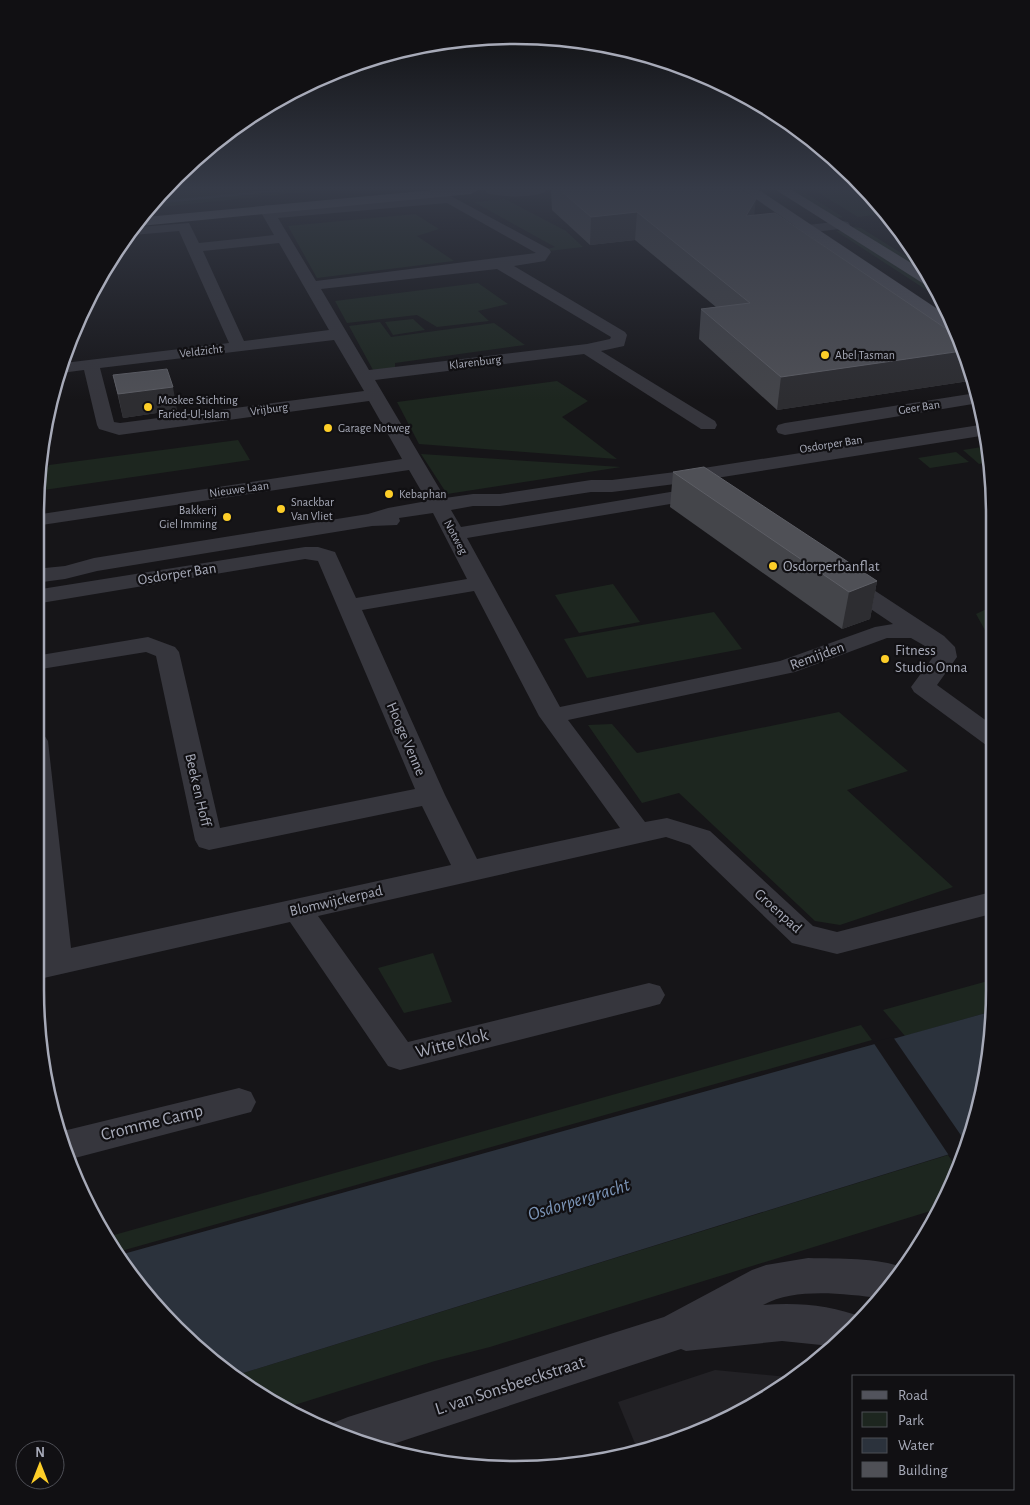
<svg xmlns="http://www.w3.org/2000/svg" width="1030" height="1505" font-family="'Alegreya Sans',sans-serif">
  <rect width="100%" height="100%" fill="#161518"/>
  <polygon fill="#222125" points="715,1370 788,1377 728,1420 638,1451 618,1402"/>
  <g fill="#1d261f">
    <polygon points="166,190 323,190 152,208"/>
    <polygon points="790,190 800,190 843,217 834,218"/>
    <polygon points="814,190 852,190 871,199 882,214 858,217"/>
    <polygon points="505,199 566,231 583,247 549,251 547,249 555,247 474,202"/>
    <polygon points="415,214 439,229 417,236 454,261 317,278 288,226"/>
    <polygon points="855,227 861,228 917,263 927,277 850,228"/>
    <polygon points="836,231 841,231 933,286 945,302"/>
    <polygon points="478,283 508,304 478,311 489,321 437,327 417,315 347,323 335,301"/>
    <polygon points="413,319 425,330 393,335 385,322"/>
    <polygon points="380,322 391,337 494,323 525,345 395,363 395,368 373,370 349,326"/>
    <polygon points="557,381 588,401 562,417 617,459 419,444 397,402"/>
    <polygon points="238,440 250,460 37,491 40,469 49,467 49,465"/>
    <polygon points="988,446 990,462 979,464 963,450"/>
    <polygon points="956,452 969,462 930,468 918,458"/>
    <polygon points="421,454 621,467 447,494"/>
    <polygon points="613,584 640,622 579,633 555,595"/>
    <polygon points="995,605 995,638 986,632 976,614"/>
    <polygon points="714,612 742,649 587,678 564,639"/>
    <polygon points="839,712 908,771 847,790 953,887 840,925 815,921 679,793 642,803 588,725 612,724 637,753"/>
    <polygon points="433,953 452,1002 404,1013 378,968"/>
    <polygon points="995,979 993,1011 905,1036 883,1010"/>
    <polygon points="861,1025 872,1040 114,1253 107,1237"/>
    <polygon points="948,1155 959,1171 940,1208 490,1347 435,1361 288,1407 237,1375"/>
  </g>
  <g fill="#2b323c">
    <polygon points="271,190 295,190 155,204 158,201"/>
    <polygon points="993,1011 986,1084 966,1149 237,1375 199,1351 116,1256"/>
  </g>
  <polygon fill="#161518" points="893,1037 967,1144 965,1152 950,1157 873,1042"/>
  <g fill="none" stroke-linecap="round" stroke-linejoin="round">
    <g fill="#36363d" fill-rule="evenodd">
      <path d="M 486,190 L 547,190 C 540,199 498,197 487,193 Z"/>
      <path d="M 449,195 L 549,249 L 551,252 L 545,261 L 514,266 L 625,332 L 627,335 L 624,346 L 601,351 L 715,421 L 717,425 L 715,429 L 701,429 L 584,354 L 375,380 L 445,498 L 473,494 L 500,494 L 591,480 L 612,480 L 691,470 L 986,424 L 987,435 L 691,482 L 612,492 L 591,492 L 500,506 L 473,506 L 451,510 L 461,527 L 706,486 L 713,488 L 716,492 L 713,496 L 706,498 L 467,538 L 560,707 L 780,661 L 875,627 L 893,624 L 835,585 L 832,580 L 835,575 L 843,573 L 851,575 L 944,636 L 955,647 L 957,657 L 937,685 L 995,727 L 995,747 L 986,745 L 914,692 L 911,687 L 933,657 L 932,650 L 911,638 L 887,638 L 795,672 L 568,720 L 645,822 L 667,818 L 710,831 L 813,926 L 837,932 L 995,891 L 995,913 L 837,954 L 792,943 L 690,845 L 666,837 L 318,916 L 408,1042 L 649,983 L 660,986 L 665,995 L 660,1004 L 649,1007 L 400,1070 L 388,1066 L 290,922 L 35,980 L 35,956 L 41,955 L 35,901 L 35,733 L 44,735 L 48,741 L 71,948 L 451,865 L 422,806 L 209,850 L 199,847 L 195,840 L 156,656 L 146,652 L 35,670 L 35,656 L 148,637 L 175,647 L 179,652 L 220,828 L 415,789 L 318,561 L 305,559 L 35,604 L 35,590 L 305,547 L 318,547 L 335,552 L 356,598 L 467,579 L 433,513 L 399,518 L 400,521 L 397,525 L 372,526 L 97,571 L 65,579 L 35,583 L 35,569 L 65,566 L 94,558 L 368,514 L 388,508 L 427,501 L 409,470 L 35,526 L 35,515 L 402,459 L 369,401 L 119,435 L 99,429 L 97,425 L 84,370 L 61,373 L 64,363 L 229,343 L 179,231 L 133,235 L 139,227 L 189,223 L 199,243 L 274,235 L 259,209 L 266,205 L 271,206 L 274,211 ZM 447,203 L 536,253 L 316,281 L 278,218 ZM 279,243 L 329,330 L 244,341 L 203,251 ZM 497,269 L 611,337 L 610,339 L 587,344 L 369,370 L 321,289 ZM 334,340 L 364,391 L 120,423 L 114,422 L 100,368 ZM 474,591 L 539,716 L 620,828 L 477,859 L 445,795 L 362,610 Z"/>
      <polygon points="843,221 848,222 850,225 848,228 781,236 774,232 781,228"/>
      <polygon points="976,393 979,403 785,435 778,433 776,429 778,425 785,423"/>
      <polygon points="239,1088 251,1092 256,1102 251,1112 71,1159 59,1132"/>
      <path d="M 808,1258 C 840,1259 875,1257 905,1268 L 880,1298 C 844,1294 796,1287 763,1305 C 797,1302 832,1305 864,1318 L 854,1330 L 831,1346 L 782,1341 L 686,1351 L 681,1349 L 384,1447 L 329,1432 L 333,1423 L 348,1417 L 664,1317 L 752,1270 L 766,1265 Z"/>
    </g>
    <g fill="#52535c" fill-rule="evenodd">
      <polygon points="433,190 478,190 471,194 140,226 146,217"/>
      <polygon points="743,190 759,190 951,318 956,334 949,333"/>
      <polygon points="776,190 792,190 921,269 933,285 924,284"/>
    </g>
  </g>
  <g fill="#44454a">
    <polygon points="551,190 741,190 754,215 969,381 777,410 699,339 701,309 716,307 635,240 590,245 552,210"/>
    <polygon points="113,375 177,410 123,418"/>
    <polygon points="673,472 877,581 870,619 842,629 670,507"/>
  </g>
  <g fill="#2d2d31">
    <polygon points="756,199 753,226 746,216"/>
    <polygon points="637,212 635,240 590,245 591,217"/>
    <polygon points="962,351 970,376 969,381 777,410 781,377"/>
    <polygon points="173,387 177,410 123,418 118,394"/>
    <polygon points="877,581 870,619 842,629 849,592"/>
  </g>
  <g fill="#4f5056" stroke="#5d5e65">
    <polygon points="560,190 741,190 756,199 746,216 775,213 957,336 962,351 781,377 701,309 750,303 637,212 591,217"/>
    <polygon points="167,369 173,387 118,394 113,375"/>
    <polygon points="704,467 877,581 849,592 673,472"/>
  </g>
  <linearGradient id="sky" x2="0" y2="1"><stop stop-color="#0c0c0d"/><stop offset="0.47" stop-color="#363b48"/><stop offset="1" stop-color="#363b48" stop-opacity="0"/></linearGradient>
  <rect width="1030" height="400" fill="url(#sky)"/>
  <g fill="#fdce28" stroke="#111013" stroke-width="2">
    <circle cx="825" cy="355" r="5"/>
    <circle cx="148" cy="407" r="5"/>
    <circle cx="328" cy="428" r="5"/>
    <circle cx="389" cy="494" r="5"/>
    <circle cx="281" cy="509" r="5"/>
    <circle cx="227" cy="517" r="5"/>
    <circle cx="773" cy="566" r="5"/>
    <circle cx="885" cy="659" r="5"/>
  </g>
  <g text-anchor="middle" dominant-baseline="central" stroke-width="4.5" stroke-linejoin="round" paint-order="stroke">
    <g font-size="12" fill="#a7aab8" stroke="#111013">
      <text transform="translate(201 351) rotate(-7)">Veldzicht</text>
      <text transform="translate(475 362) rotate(-7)">Klarenburg</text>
      <text transform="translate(919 407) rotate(-9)">Geer Ban</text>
      <text transform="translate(269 409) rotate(-8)">Vrijburg</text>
      <text transform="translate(831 444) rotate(-9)">Osdorper Ban</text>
      <text transform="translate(239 489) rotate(-8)">Nieuwe Laan</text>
      <text transform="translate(456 537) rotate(62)">Notweg</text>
    </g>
    <g font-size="12" fill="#a7aab8" stroke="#111013" text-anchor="start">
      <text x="835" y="355">Abel Tasman</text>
      <text x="158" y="400">Moskee Stichting<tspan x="158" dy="14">Faried-Ul-Islam</tspan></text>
      <text x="338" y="428">Garage Notweg</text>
      <text x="399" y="494">Kebaphan</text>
      <text x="291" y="502">Snackbar<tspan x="291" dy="14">Van Vliet</tspan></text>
      <text x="217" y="510" text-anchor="end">Bakkerij<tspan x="217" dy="14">Giel Imming</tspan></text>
    </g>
    <g font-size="15" fill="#a7aab8" stroke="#111013" text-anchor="start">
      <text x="783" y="566">Osdorperbanflat</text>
      <text x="895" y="650">Fitness<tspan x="895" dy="17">Studio Onna</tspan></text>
    </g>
    <g font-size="15" fill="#a7aab8" stroke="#111013">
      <text transform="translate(177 574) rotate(-9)">Osdorper Ban</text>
      <text transform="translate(817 656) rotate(-20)">Remijden</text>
      <text transform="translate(406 739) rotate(67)">Hooge Venne</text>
      <text transform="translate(198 790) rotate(77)">Beek en Hoff</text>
      <text transform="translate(336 901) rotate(-13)">Blomwijckerpad</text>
      <text transform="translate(778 911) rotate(42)">Groenpad</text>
    </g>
    <g font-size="18" fill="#a7aab8" stroke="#111013">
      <text transform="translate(452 1044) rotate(-14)">Witte Klok</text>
      <text transform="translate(152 1123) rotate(-14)">Cromme Camp</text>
      <text transform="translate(510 1386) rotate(-18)">L. van Sonsbeeckstraat</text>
    </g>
    <g font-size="19" font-style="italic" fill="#7b94b6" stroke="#111013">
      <text transform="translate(579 1200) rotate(-17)">Osdorpergracht</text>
    </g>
  </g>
  <path d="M0 0H1030V1505H0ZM515 44H515A471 471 0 0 1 986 515V990A471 471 0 0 1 515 1461H515A471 471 0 0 1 44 990V515A471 471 0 0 1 515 44Z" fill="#111013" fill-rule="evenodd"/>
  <path fill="none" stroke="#a7aab8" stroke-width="2.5" d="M515 44H515A471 471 0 0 1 986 515V990A471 471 0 0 1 515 1461H515A471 471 0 0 1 44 990V515A471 471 0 0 1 515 44Z"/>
  <rect x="852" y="1375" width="162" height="115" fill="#111013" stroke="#4d4e55"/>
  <rect x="862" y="1391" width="25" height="8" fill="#52535c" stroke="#4d4e55"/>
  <text x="898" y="1400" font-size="15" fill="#a7aab8">Road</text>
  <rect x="862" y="1412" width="25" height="15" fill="#1d261f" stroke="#4d4e55"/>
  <text x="898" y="1425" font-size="15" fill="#a7aab8">Park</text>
  <rect x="862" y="1438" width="25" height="15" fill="#2b323c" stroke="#4d4e55"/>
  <text x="898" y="1450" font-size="15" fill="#a7aab8">Water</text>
  <rect x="862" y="1462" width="25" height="15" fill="#4f5056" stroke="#4d4e55"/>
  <text x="898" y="1475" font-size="15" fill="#a7aab8">Building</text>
  <g transform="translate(40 1465)"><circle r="24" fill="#111013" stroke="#4d4e55"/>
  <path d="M0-4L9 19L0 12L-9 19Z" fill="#fdce28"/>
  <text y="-8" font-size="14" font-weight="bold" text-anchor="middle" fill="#a7aab8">N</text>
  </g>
</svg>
